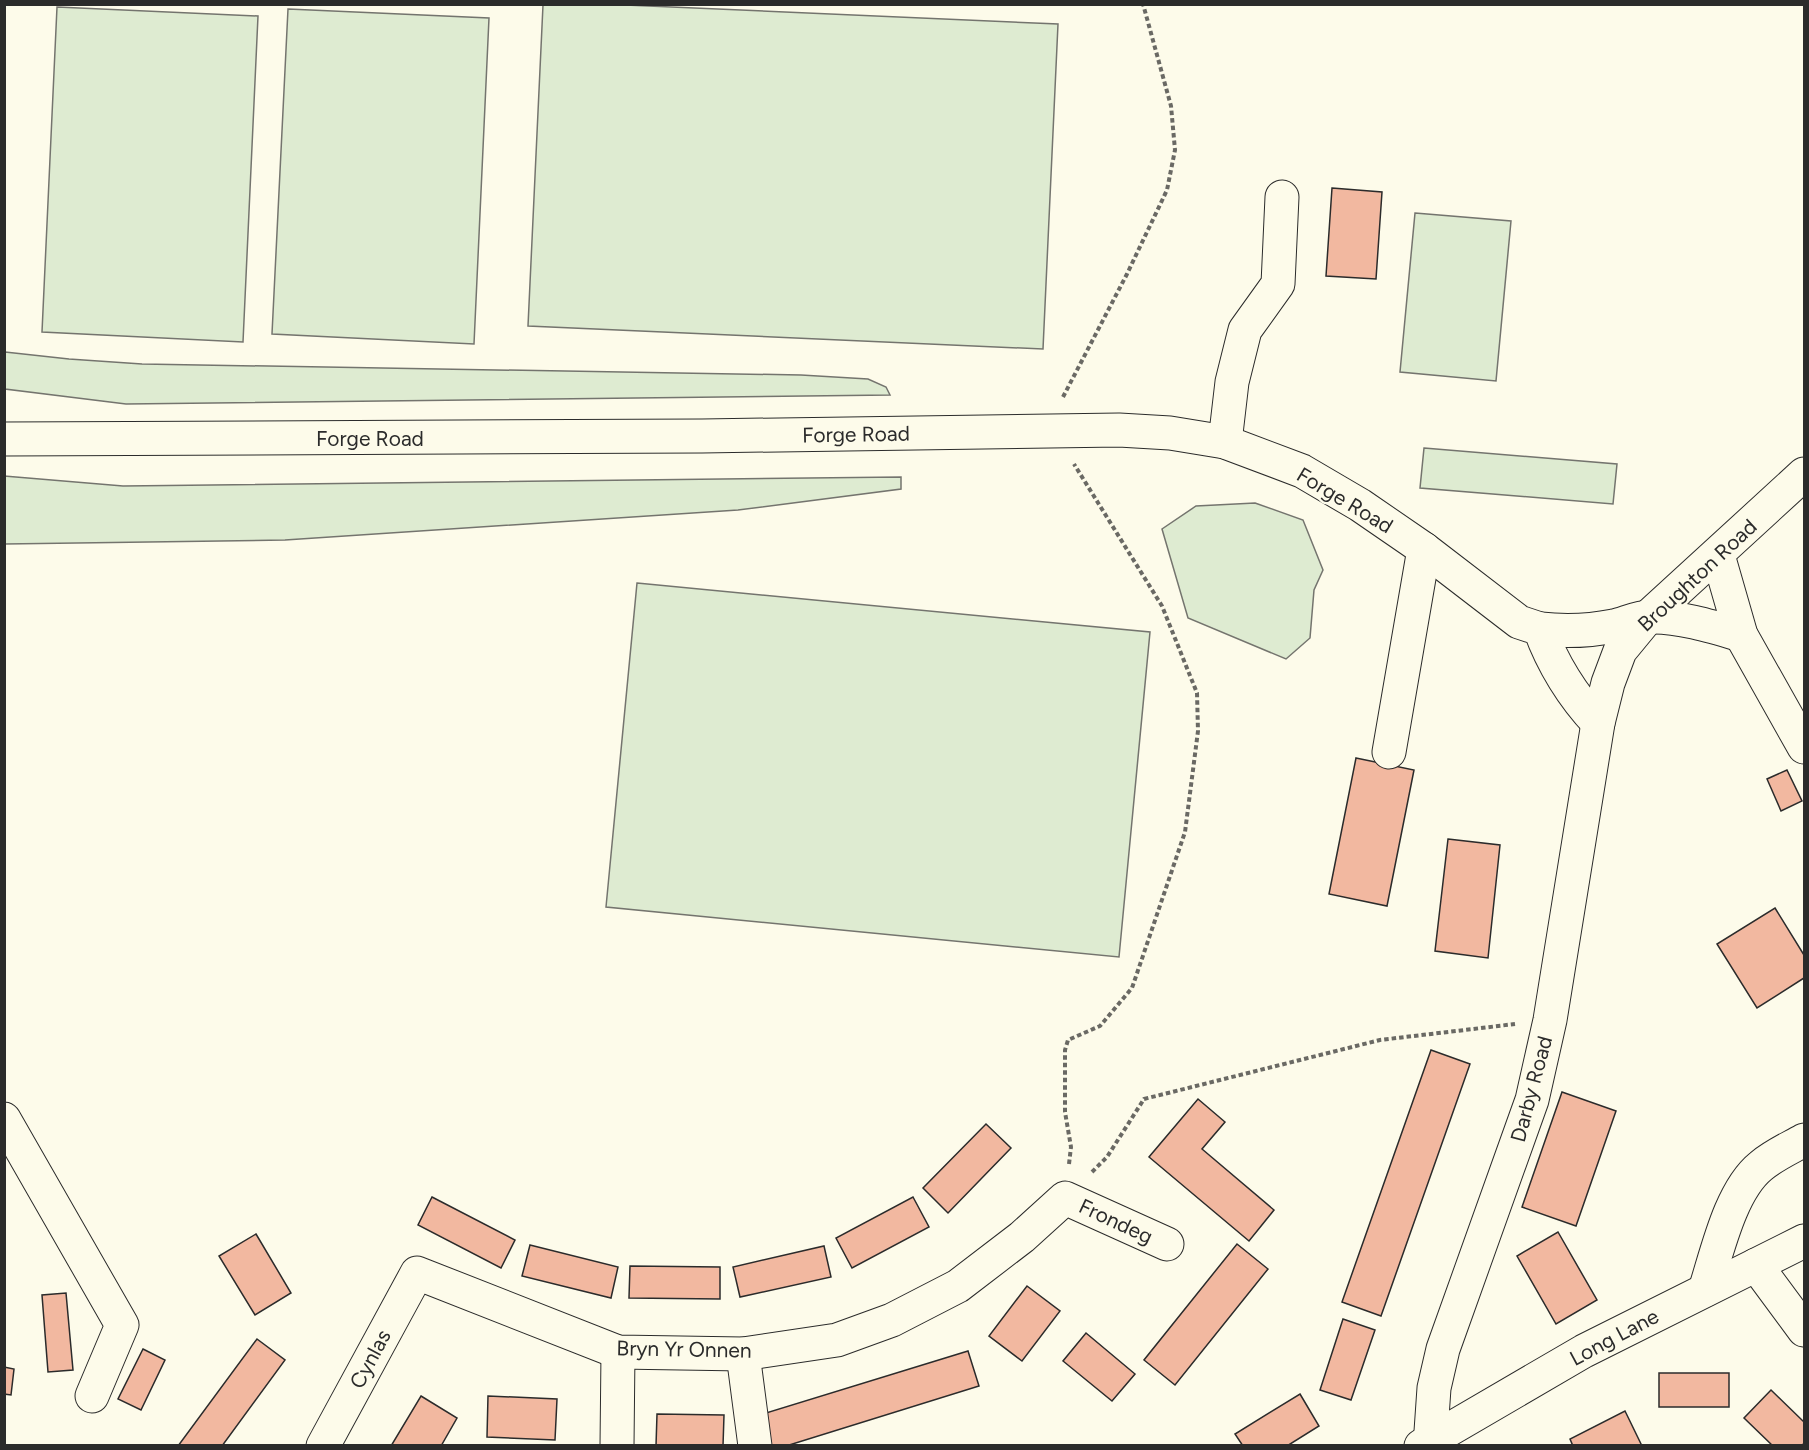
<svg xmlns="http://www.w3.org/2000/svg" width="1809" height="1450" font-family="Figtree,sans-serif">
  <rect width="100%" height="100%" fill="#fdfbea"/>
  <g fill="#deebd1" stroke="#74746e" stroke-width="1.5">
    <polygon points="543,5 625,5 1058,24 1043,349 528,326"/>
    <polygon points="57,7 258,16 243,342 42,332"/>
    <polygon points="288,9 489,18 474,344 272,334"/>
    <polygon points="1415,213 1511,221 1496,381 1400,372"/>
    <polygon points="5,352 69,359 142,364 801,375 868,379 886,387 890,395 126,404 5,389"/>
    <polygon points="1424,448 1617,464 1613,504 1420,488"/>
    <polygon points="4,476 123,486 901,477 901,489 738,510 285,540 5,544"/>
    <polygon points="1255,503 1303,520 1323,570 1314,590 1310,638 1286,659 1188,618 1162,529 1196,506"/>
    <polygon points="637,583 1150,632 1119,957 606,907"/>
  </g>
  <g fill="#f2b8a0" stroke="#2b2b2b" stroke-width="1.5">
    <polygon points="1332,188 1382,192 1376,279 1326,276"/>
    <polygon points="1356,758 1414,770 1387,906 1329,894"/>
    <polygon points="1787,770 1802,801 1781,811 1767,779"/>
    <polygon points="1448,839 1500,845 1488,958 1435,951"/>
    <polygon points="1775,908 1804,955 1804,978 1757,1008 1717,944"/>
    <polygon points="1431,1050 1470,1064 1381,1316 1342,1302"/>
    <polygon points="1562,1092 1616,1111 1576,1226 1522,1207"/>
    <polygon points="1198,1099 1225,1122 1202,1149 1274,1210 1249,1241 1149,1157"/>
    <polygon points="986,1124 1011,1148 948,1213 923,1188"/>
    <polygon points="432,1197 515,1240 501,1268 418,1225"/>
    <polygon points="913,1197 929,1227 852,1268 836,1238"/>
    <polygon points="1558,1232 1597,1300 1556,1324 1517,1256"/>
    <polygon points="256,1234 291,1293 255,1315 219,1256"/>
    <polygon points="1237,1244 1268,1269 1175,1385 1144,1360"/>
    <polygon points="530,1245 618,1267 611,1298 522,1276"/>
    <polygon points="824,1246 831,1277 740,1297 733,1267"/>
    <polygon points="630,1266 720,1267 720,1299 629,1298"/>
    <polygon points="1027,1286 1060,1311 1022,1361 989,1336"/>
    <polygon points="66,1293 73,1370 48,1372 42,1295"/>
    <polygon points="1343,1319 1375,1330 1351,1400 1320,1390"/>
    <polygon points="1086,1333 1135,1374 1112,1401 1063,1361"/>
    <polygon points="257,1339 285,1360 222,1446 178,1446"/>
    <polygon points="143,1349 165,1360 141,1410 118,1399"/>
    <polygon points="968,1351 979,1386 786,1446 762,1446 753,1417"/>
    <polygon points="4,1367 14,1369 11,1395 4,1394"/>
    <rect x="1659" y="1373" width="70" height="34"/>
    <polygon points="1771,1390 1804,1422 1804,1443 1802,1446 1773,1446 1744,1418"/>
    <polygon points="1300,1394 1319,1426 1287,1446 1243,1446 1235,1434"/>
    <polygon points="421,1396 457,1418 441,1446 391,1446"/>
    <polygon points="488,1396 557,1399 555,1440 487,1437"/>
    <polygon points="1625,1411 1642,1446 1573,1446 1570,1439"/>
    <polygon points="657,1414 724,1415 723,1446 656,1446"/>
  </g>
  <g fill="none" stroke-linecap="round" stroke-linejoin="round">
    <defs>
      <g id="minor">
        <path d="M 4,439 L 702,436 L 1119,430 L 1170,433 L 1225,442 L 1302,471 L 1360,505 L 1424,549 L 1519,622 L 1540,629 C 1552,663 1573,697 1598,723"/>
        <polyline points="1225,442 1232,382 1245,330 1278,284 1282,197"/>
        <polyline points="1718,555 1741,635 1804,747"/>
        <path d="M 1540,629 C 1566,632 1589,631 1614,626 C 1626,623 1638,617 1650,617 C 1678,616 1714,627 1741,635"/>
        <polyline points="1389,752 1424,549"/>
        <polyline points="4,1119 122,1325 92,1396"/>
        <polyline points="1756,1265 1804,1330"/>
        <path d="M 1705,1290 C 1717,1253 1730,1191 1761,1166 C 1774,1155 1790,1148 1804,1140"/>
        <polyline points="743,1354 755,1446"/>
        <polyline points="323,1446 417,1273 618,1352 743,1354 837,1340 892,1320 958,1286 1022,1237 1065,1198 1167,1244"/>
        <polyline points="617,1446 618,1352"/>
        <polyline points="1421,1446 1584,1351 1804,1241"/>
        <polyline points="1430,1446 1434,1388 1443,1349 1532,1100 1550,1020 1598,723 1608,683 1620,651 1648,617 1804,474"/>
      </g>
    </defs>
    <use href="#minor" stroke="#2b2b2b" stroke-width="35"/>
    <g stroke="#6a6964" stroke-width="4" stroke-dasharray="4.5 3" stroke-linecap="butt">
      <polyline points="1063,397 1127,274 1167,190 1175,150 1171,106 1143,4"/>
      <polyline points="1069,1164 1071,1147 1065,1112 1065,1050 1068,1040 1100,1026 1132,988 1185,832 1198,731 1197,693 1162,606 1074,464"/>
      <polyline points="1092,1172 1107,1157 1144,1099 1380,1040 1515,1024"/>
    </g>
    <use href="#minor" stroke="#fdfbea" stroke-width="33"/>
  </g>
  <g text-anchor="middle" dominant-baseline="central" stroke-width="4.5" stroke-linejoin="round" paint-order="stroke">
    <g font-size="21" fill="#2b2b2b" stroke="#fdfbea">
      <text transform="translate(856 434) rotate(-1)">Forge Road</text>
      <text x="370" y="438">Forge Road</text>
      <text transform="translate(1345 500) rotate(31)">Forge Road</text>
      <text transform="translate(1697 575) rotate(-43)">Broughton Road</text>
      <text transform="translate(1531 1089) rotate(-75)">Darby Road</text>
      <text transform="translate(1116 1221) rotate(25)">Frondeg</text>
      <text transform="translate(1614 1337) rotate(-28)">Long Lane</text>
      <text transform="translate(684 1349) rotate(1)">Bryn Yr Onnen</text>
      <text transform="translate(370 1359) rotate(-62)">Cynlas</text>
    </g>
  </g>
  <rect width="1809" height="1450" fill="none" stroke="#2b2b2b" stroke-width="12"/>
</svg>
